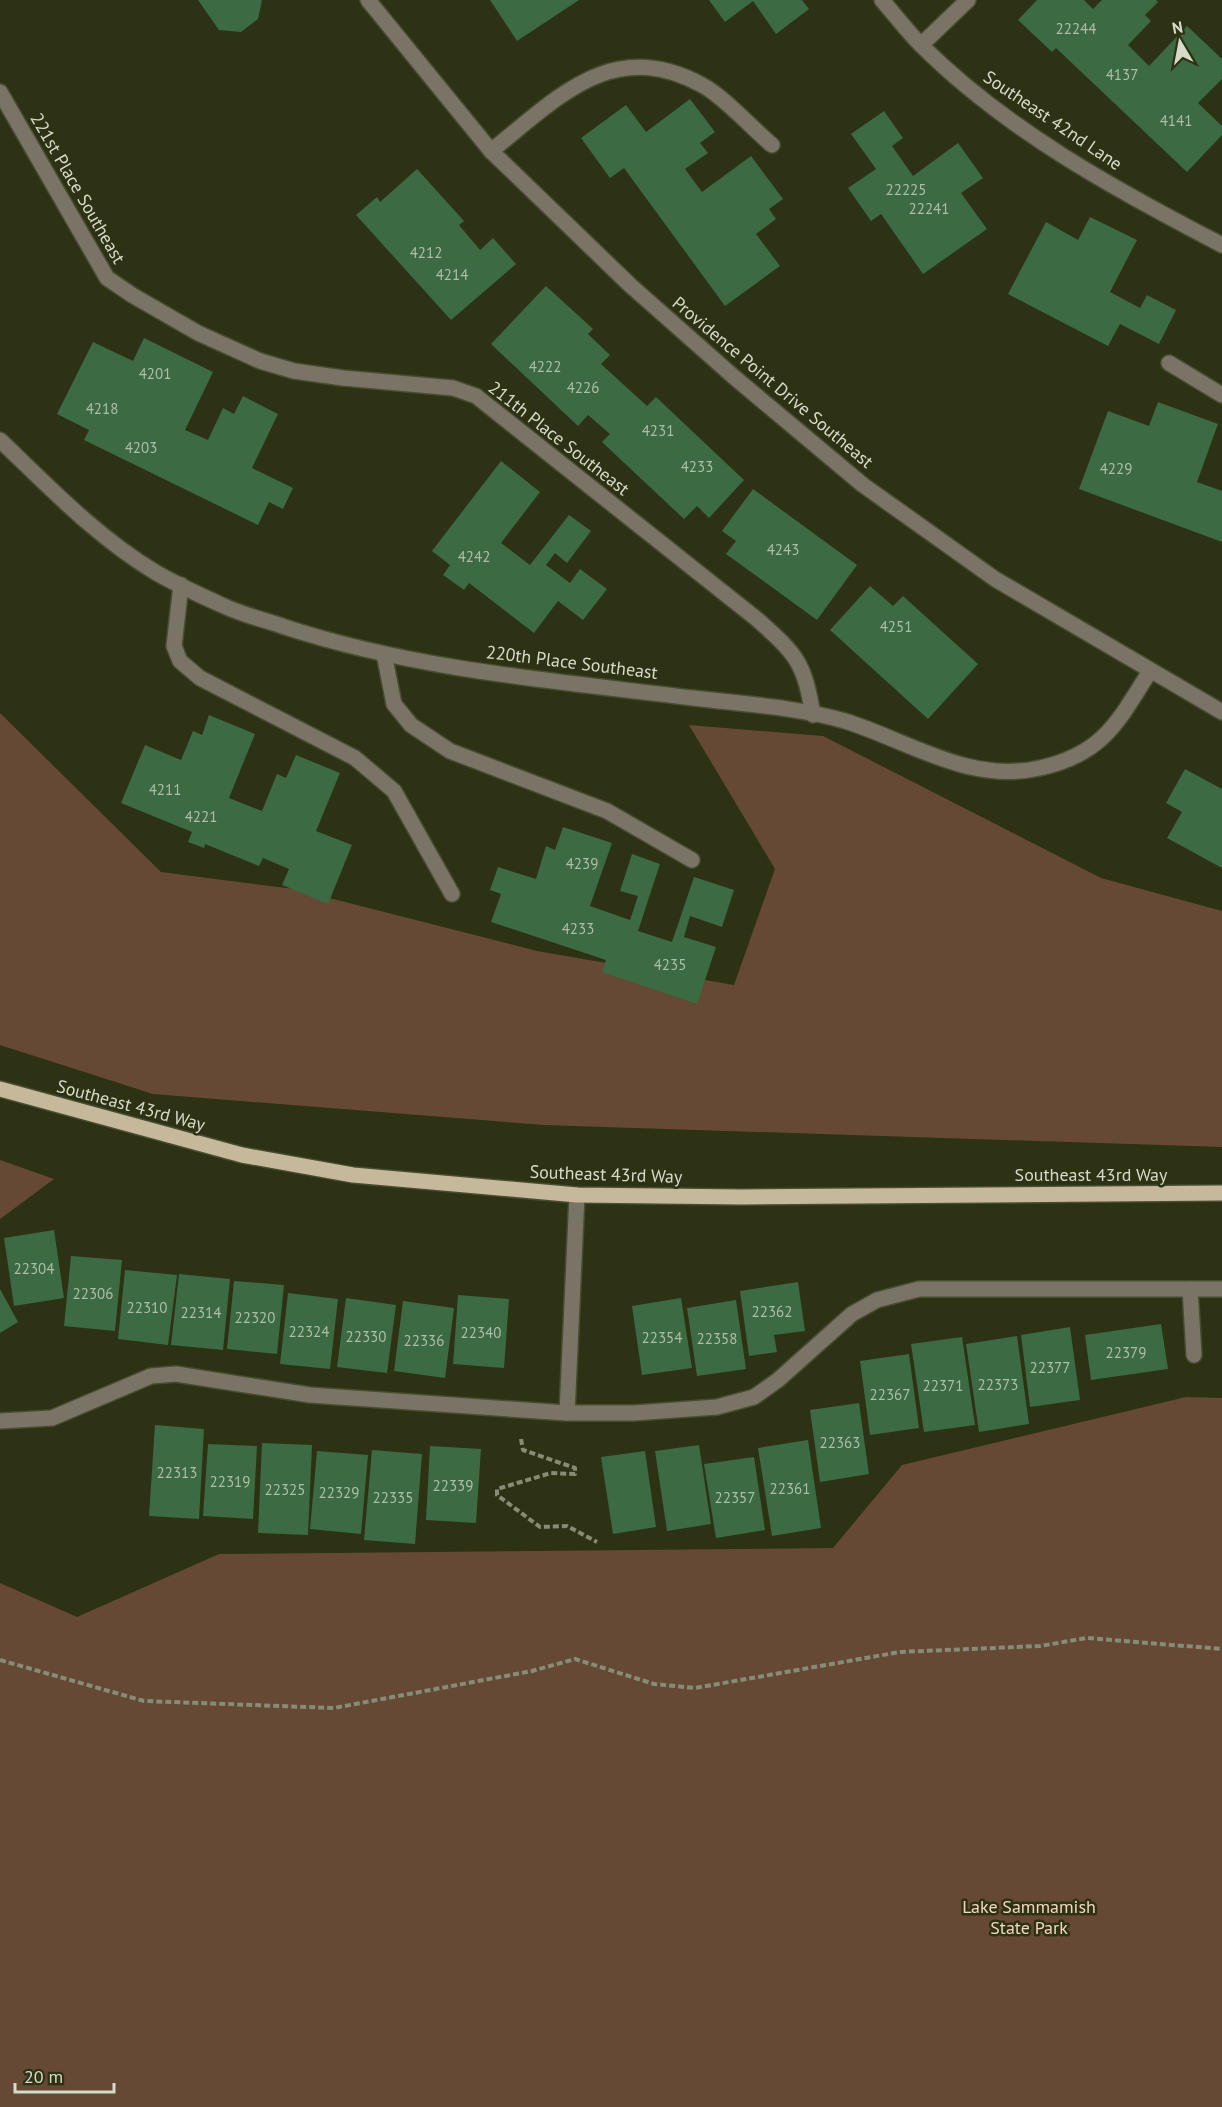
<svg xmlns="http://www.w3.org/2000/svg" width="1222" height="2107" font-family="'PT Sans',sans-serif">
  <rect width="100%" height="100%" fill="#2d3214"/>
  <g fill="#654934">
    <polygon points="0,713 161,872 294,889 537,951 734,985 775,869 689,725 823,736 1101,878 1222,911 1222,1147 544,1125 153,1094 0,1045"/>
    <polygon points="0,1160 54,1179 0,1219"/>
    <polygon points="1186,1397 1222,1398 1222,2107 0,2107 0,1583 77,1617 219,1554 833,1548 902,1465"/>
  </g>
  <g fill="#3b6a43">
    <polygon points="198,0 262,0 258,19 241,32 219,30"/>
    <polygon points="490,0 579,0 517,41"/>
    <polygon points="709,0 802,0 809,9 776,34 753,1 725,22"/>
    <polygon points="1037,0 1084,0 1093,9 1102,0 1156,0 1158,2 1145,15 1151,21 1128,45 1149,66 1187,26 1222,59 1222,79 1198,103 1222,126 1222,135 1187,172 1056,48 1052,52 1018,20"/>
    <polygon points="690,99 715,132 700,143 708,153 685,169 702,192 751,156 783,199 769,209 776,219 756,234 780,266 725,306 624,168 610,178 581,138 626,105 646,132"/>
    <polygon points="884,111 903,138 892,146 913,176 958,143 983,178 961,193 987,229 923,274 881,214 871,221 848,188 876,169 851,134"/>
    <polygon points="417,169 464,221 459,225 480,250 493,238 516,264 451,320 356,215 377,197 380,202"/>
    <polygon points="1090,217 1137,240 1110,292 1140,308 1147,295 1176,310 1159,344 1120,324 1108,346 1008,294 1046,222 1078,240"/>
    <polygon points="546,286 593,329 588,334 610,355 601,364 647,406 656,397 744,480 709,518 697,506 684,519 602,442 610,434 588,415 578,426 491,344"/>
    <polygon points="144,338 213,372 185,430 208,440 223,408 234,414 243,396 278,414 252,468 293,488 283,509 269,502 258,525 84,440 89,430 57,414 93,342 133,361"/>
    <polygon points="1158,402 1218,424 1197,482 1222,491 1222,542 1079,489 1108,411 1149,426"/>
    <polygon points="501,461 540,492 501,543 530,565 569,515 591,531 567,563 555,553 546,565 570,583 580,569 607,589 583,620 558,601 534,633 469,583 464,590 443,575 450,565 432,551"/>
    <polygon points="753,489 857,565 817,620 726,554 736,541 722,531"/>
    <polygon points="870,586 893,606 903,596 978,664 928,719 830,630"/>
    <polygon points="209,715 255,734 229,798 262,811 277,774 286,778 296,755 340,773 316,831 352,845 328,904 282,885 289,869 263,858 259,866 205,844 204,848 188,842 192,832 121,803 145,745 181,760 193,731 202,735"/>
    <polygon points="1185,769 1222,789 1222,868 1167,838 1182,812 1166,803"/>
    <polygon points="563,827 612,843 590,906 630,920 638,896 620,891 632,854 660,864 638,931 672,942 694,877 734,890 722,927 690,916 684,937 716,947 697,1004 602,972 606,960 491,922 501,894 490,890 498,867 536,879 546,846 555,850"/>
    <polygon points="54,1230 64,1298 14,1306 4,1238"/>
    <polygon points="71,1256 122,1260 115,1331 64,1326"/>
    <polygon points="125,1270 177,1275 168,1345 118,1339"/>
    <polygon points="179,1274 230,1279 223,1350 171,1345"/>
    <polygon points="234,1281 284,1285 277,1354 227,1349"/>
    <polygon points="798,1282 805,1331 774,1335 777,1352 749,1356 740,1291"/>
    <polygon points="0,1289 18,1322 0,1333"/>
    <polygon points="288,1293 338,1299 330,1369 280,1364"/>
    <polygon points="458,1295 509,1299 504,1368 453,1364"/>
    <polygon points="346,1298 396,1305 387,1373 337,1367"/>
    <polygon points="681,1298 692,1368 642,1375 632,1306"/>
    <polygon points="736,1300 746,1369 697,1376 687,1308"/>
    <polygon points="403,1301 454,1308 445,1378 394,1371"/>
    <polygon points="1161,1324 1168,1369 1091,1380 1085,1335"/>
    <polygon points="1070,1327 1080,1400 1030,1407 1021,1335"/>
    <polygon points="1017,1336 1029,1424 979,1432 966,1344"/>
    <polygon points="962,1337 975,1425 924,1432 911,1344"/>
    <polygon points="909,1354 919,1428 870,1435 860,1361"/>
    <polygon points="859,1403 869,1474 820,1482 810,1410"/>
    <polygon points="155,1425 204,1429 199,1519 149,1516"/>
    <polygon points="808,1440 821,1528 772,1536 758,1448"/>
    <polygon points="262,1443 312,1445 308,1535 258,1533"/>
    <polygon points="208,1444 257,1446 253,1519 203,1516"/>
    <polygon points="699,1445 711,1524 667,1531 655,1451"/>
    <polygon points="430,1446 481,1449 476,1523 426,1520"/>
    <polygon points="372,1450 422,1454 415,1544 364,1540"/>
    <polygon points="317,1451 368,1455 361,1534 310,1529"/>
    <polygon points="645,1451 656,1527 613,1534 601,1457"/>
    <polygon points="754,1457 765,1530 716,1538 704,1464"/>
  </g>
  <g fill="none" stroke-linecap="round" stroke-linejoin="round">
    <defs>
      <g id="minor">
        <polyline points="368,0 491,151 630,285 734,377 863,485 995,579 1222,712"/>
        <path d="M 882,0 C 895,15 907,31 921,45 C 1006,130 1116,190 1222,245"/>
        <polyline points="921,45 968,0"/>
        <path d="M 0,92 L 107,278 L 132,295 L 198,333 L 260,361 L 294,371 L 343,378 L 453,388 L 476,396 L 758,620 C 797,655 804,662 813,715"/>
        <path d="M 491,151 C 558,98 612,36 702,85 C 723,96 752,128 772,145"/>
        <polyline points="1169,363 1222,395"/>
        <path d="M 0,440 C 49,487 97,537 155,572 C 177,585 202,596 224,606 C 243,615 265,620 285,627 C 416,670 556,681 693,698 C 743,704 796,707 845,721 C 909,741 969,784 1040,768 C 1103,754 1118,722 1150,671"/>
        <polyline points="181,585 174,646 180,661 200,678 355,758 394,791 452,894"/>
        <polyline points="384,654 394,704 411,725 450,751 607,811 692,860"/>
        <polyline points="1190,1289 1194,1355"/>
        <polyline points="567,1413 577,1195"/>
        <polyline points="0,1421 52,1418 151,1376 176,1374 310,1395 567,1413 634,1413 717,1407 754,1397 778,1380 852,1314 877,1300 919,1289 1222,1289"/>
      </g>
      <polyline id="major" points="0,1089 242,1155 353,1175 577,1195 742,1197 1222,1193"/>
    </defs>
    <use href="#minor" stroke="#484d31" stroke-width="18"/>
    <use href="#major" stroke="#484d31" stroke-width="18"/>
    <g stroke="#878c74" stroke-width="4" stroke-dasharray="6 3" stroke-linecap="butt">
      <polyline points="521,1439 523,1450 575,1468 575,1474 551,1473 497,1489 497,1495 540,1527 567,1526 597,1542"/>
      <polyline points="0,1660 144,1701 334,1708 532,1671 575,1659 654,1684 695,1688 900,1652 1040,1646 1087,1638 1222,1649"/>
    </g>
    <use href="#minor" stroke="#7a7466" stroke-width="15"/>
    <use href="#major" stroke="#c5b89b" stroke-width="15"/>
  </g>
  <g text-anchor="middle" dominant-baseline="central" stroke-width="5" stroke-linejoin="round" paint-order="stroke">
    <g font-size="15" fill="#afbfa7">
      <text x="1076" y="28">22244</text>
      <text x="1122" y="74">4137</text>
      <text x="1176" y="120">4141</text>
      <text x="906" y="189">22225</text>
      <text x="929" y="208">22241</text>
      <text x="426" y="252">4212</text>
      <text x="452" y="274">4214</text>
      <text x="545" y="366">4222</text>
      <text x="155" y="373">4201</text>
      <text x="583" y="387">4226</text>
      <text x="102" y="408">4218</text>
      <text x="658" y="430">4231</text>
      <text x="141" y="447">4203</text>
      <text x="697" y="466">4233</text>
      <text x="1116" y="468">4229</text>
      <text x="783" y="549">4243</text>
      <text x="474" y="556">4242</text>
      <text x="896" y="626">4251</text>
      <text x="165" y="789">4211</text>
      <text x="201" y="816">4221</text>
      <text x="582" y="863">4239</text>
      <text x="578" y="928">4233</text>
      <text x="670" y="964">4235</text>
      <text x="34" y="1268">22304</text>
      <text x="93" y="1293">22306</text>
      <text x="147" y="1307">22310</text>
      <text x="772" y="1311">22362</text>
      <text x="201" y="1312">22314</text>
      <text x="255" y="1317">22320</text>
      <text x="309" y="1331">22324</text>
      <text x="481" y="1332">22340</text>
      <text x="366" y="1336">22330</text>
      <text x="662" y="1337">22354</text>
      <text x="717" y="1338">22358</text>
      <text x="424" y="1340">22336</text>
      <text x="1126" y="1352">22379</text>
      <text x="1050" y="1367">22377</text>
      <text x="998" y="1384">22373</text>
      <text x="943" y="1385">22371</text>
      <text x="890" y="1394">22367</text>
      <text x="840" y="1442">22363</text>
      <text x="177" y="1472">22313</text>
      <text x="230" y="1481">22319</text>
      <text x="453" y="1485">22339</text>
      <text x="790" y="1488">22361</text>
      <text x="285" y="1489">22325</text>
      <text x="339" y="1492">22329</text>
      <text x="393" y="1497">22335</text>
      <text x="735" y="1497">22357</text>
    </g>
    <g font-size="18" fill="#d6dbc8" stroke="#2d3214">
      <text transform="translate(1053 120) rotate(34)">Southeast 42nd Lane</text>
      <text transform="translate(78 188) rotate(60)">221st Place Southeast</text>
      <text transform="translate(773 382) rotate(40)">Providence Point Drive Southeast</text>
      <text transform="translate(559 438) rotate(38)">211th Place Southeast</text>
      <text transform="translate(572 662) rotate(7)">220th Place Southeast</text>
      <text transform="translate(131 1105) rotate(15)">Southeast 43rd Way</text>
      <text transform="translate(606 1174) rotate(2)">Southeast 43rd Way</text>
      <text x="1091" y="1174">Southeast 43rd Way</text>
    </g>
    <g font-size="18" fill="#f4d5c0" stroke="#2d3214">
      <text x="1029" y="1906">Lake Sammamish<tspan x="1029" dy="21">State Park</tspan></text>
    </g>
  </g>
  <g transform="translate(1180 42) rotate(350)" stroke="#2d3214" stroke-width="4.5" paint-order="stroke">
  <path d="M0-4.5L10 22L0 15L-10 22Z" fill="#d6dbc8"/>
  <text y="-9" font-size="16" font-weight="bold" text-anchor="middle" fill="#d6dbc8">N</text>
  </g>
  <path d="M15 2083v9h99v-9" fill="none" stroke="#d6dbc8" stroke-width="3"/>
  <text x="24" y="2083" font-size="18" fill="#d6dbc8" stroke="#2d3214" stroke-width="4.5" paint-order="stroke">20 m</text>
</svg>
